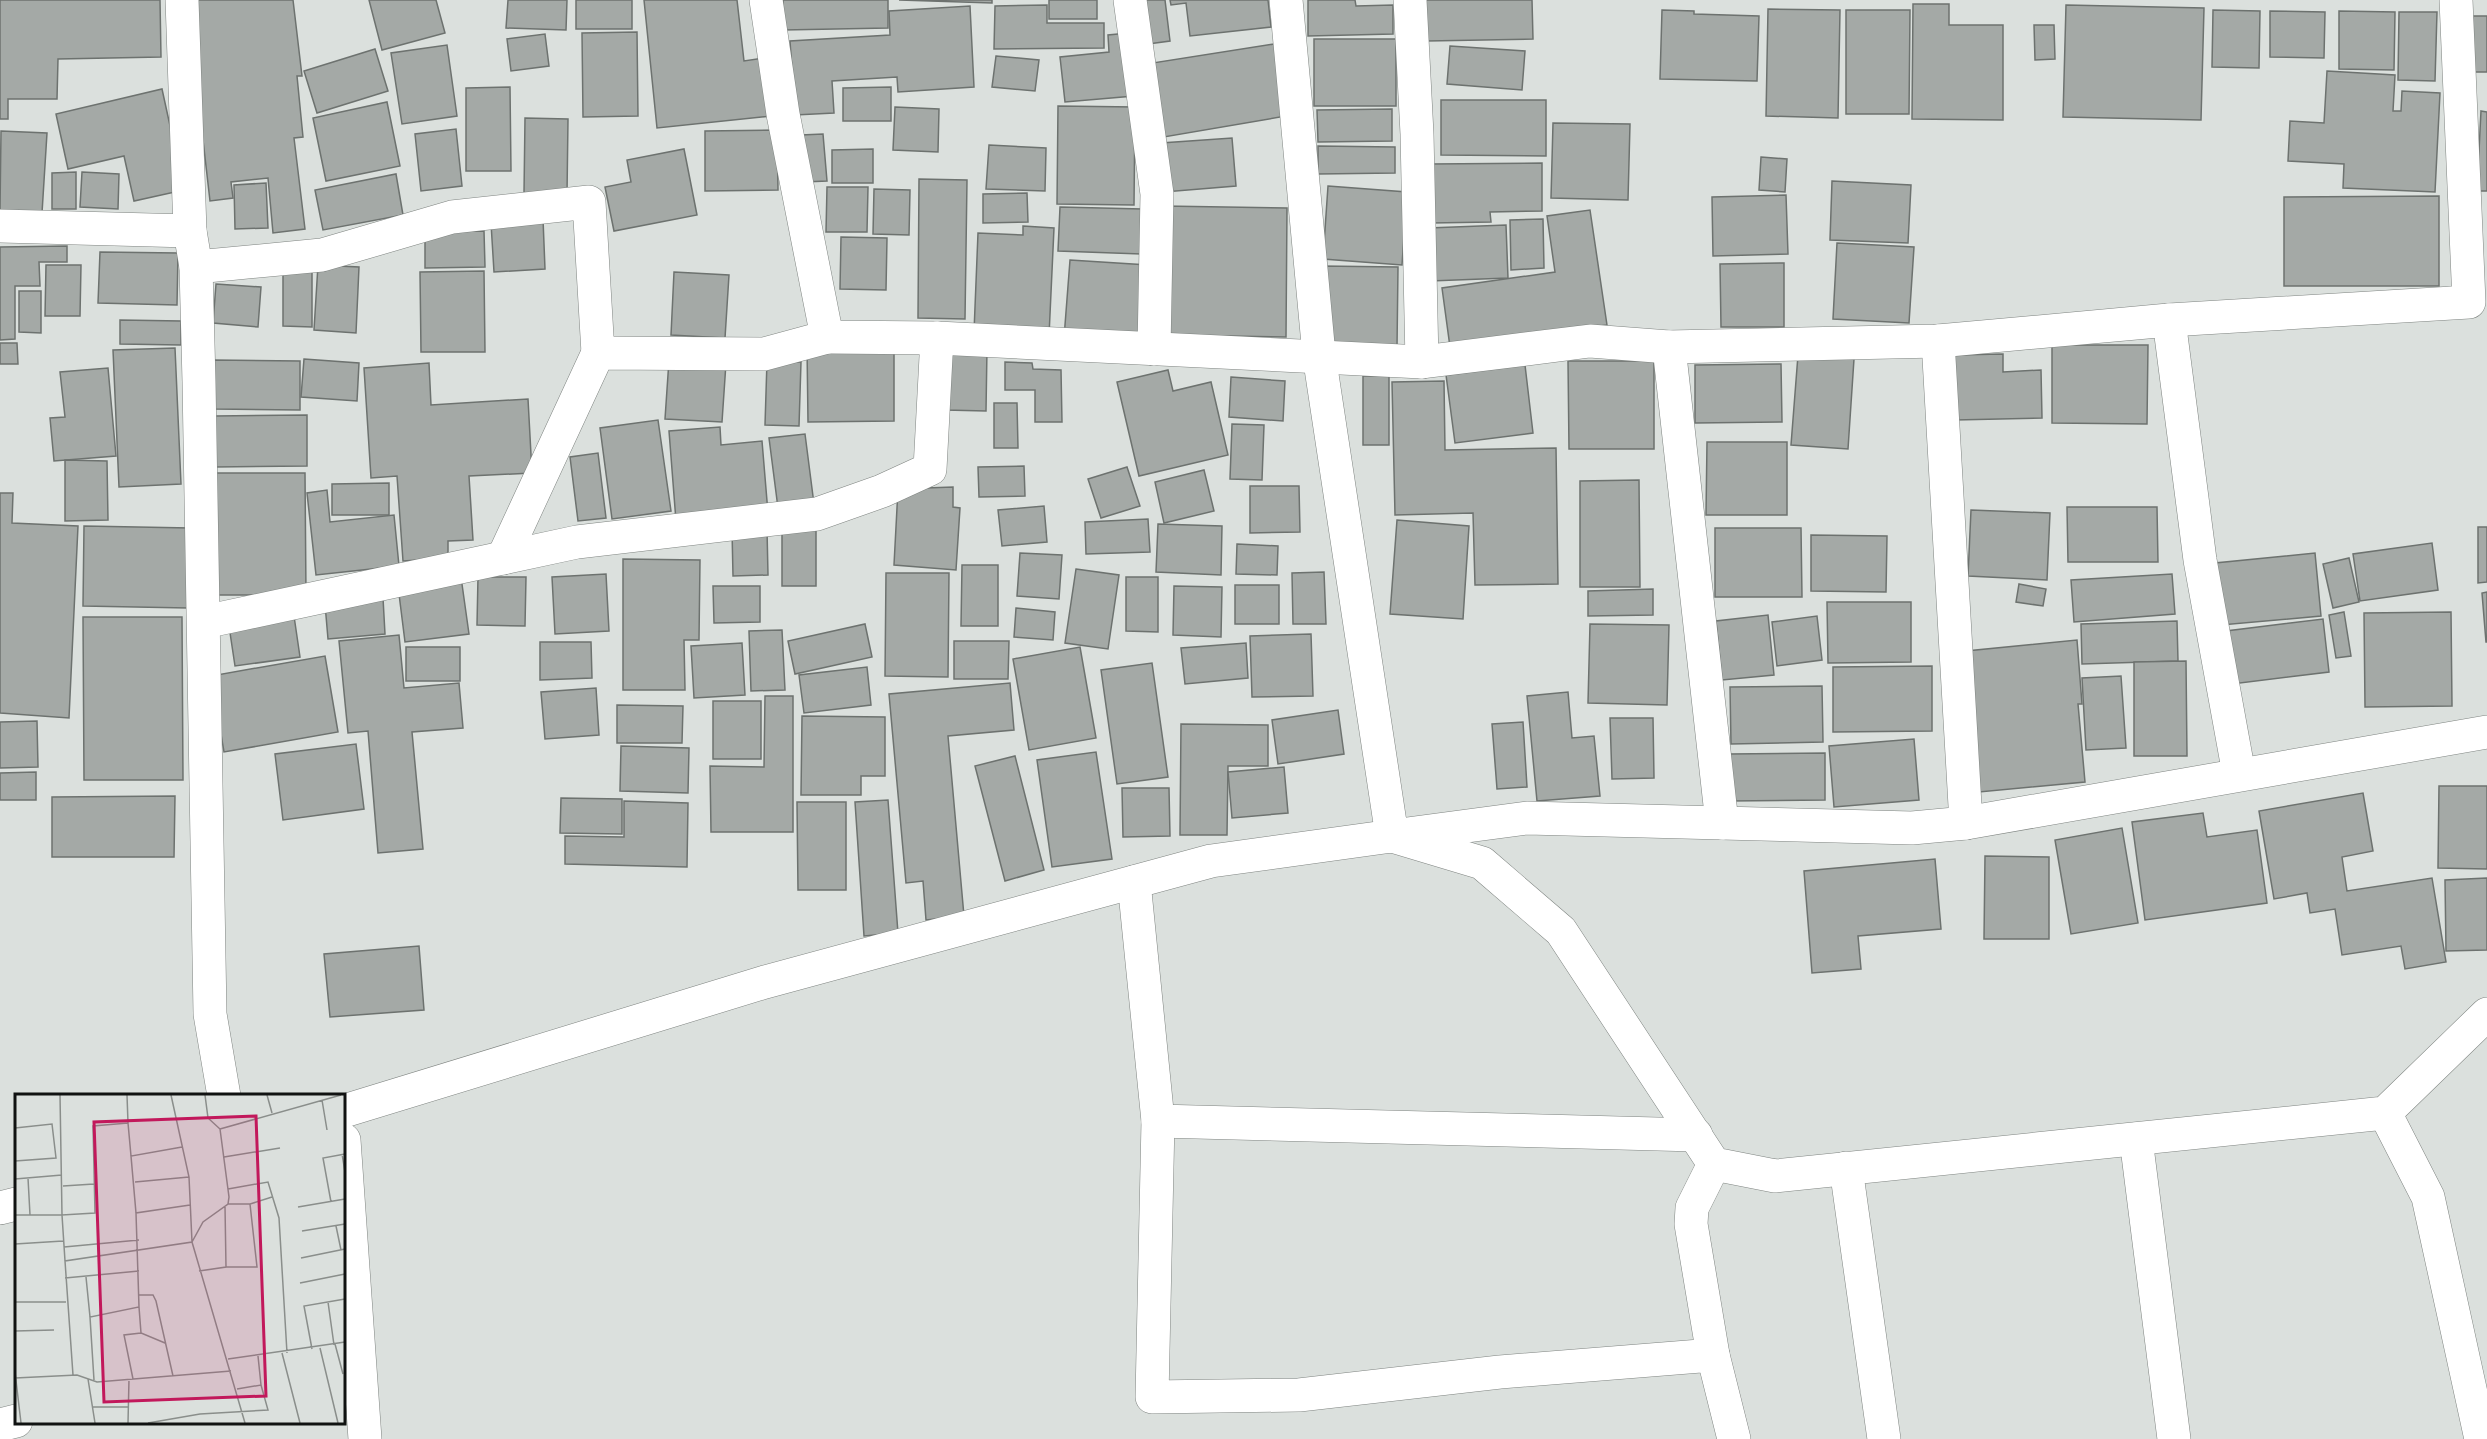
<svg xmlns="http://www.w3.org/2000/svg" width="2487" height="1439" font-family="Figtree,sans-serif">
  <rect width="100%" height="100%" fill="#dbe0dd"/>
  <g fill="#a4a9a6" stroke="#6d726f" stroke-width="1.5">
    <polygon points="0,0 160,0 161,57 58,59 57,99 8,99 8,119 0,119"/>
    <polygon points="187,0 293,0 302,76 297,76 303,137 294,138 305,229 273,233 268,178 231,182 233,198 210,201"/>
    <polygon points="369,0 436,0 445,33 382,50"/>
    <polygon points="508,0 567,0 566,30 506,28"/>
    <rect x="576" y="0" width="56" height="29"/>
    <polygon points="644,0 737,0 744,61 764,58 771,116 657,128"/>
    <polygon points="783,0 888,0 888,28 783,30"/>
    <polygon points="899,0 992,0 992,3"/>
    <rect x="1049" y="0" width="48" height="19"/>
    <polygon points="1135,0 1165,0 1170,41 1141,45"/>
    <polygon points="1170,0 1268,0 1271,27 1190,36 1186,3 1171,5"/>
    <polygon points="1308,0 1355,0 1356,6 1393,5 1393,34 1308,36"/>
    <polygon points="1426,0 1532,0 1533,39 1427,41"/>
    <polygon points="1913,4 1949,4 1949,25 2003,25 2003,120 1912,119"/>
    <polygon points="1047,5 1047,23 1104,23 1104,48 994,49 995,6"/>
    <polygon points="2066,5 2204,8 2201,120 2063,117"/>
    <polygon points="970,6 974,87 898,92 897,77 832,81 834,113 795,115 790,41 890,35 889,11"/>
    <polygon points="1768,9 1840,10 1838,118 1766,116"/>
    <polygon points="1662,10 1694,11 1694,14 1759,16 1757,81 1660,79"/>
    <polygon points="1846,10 1910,10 1909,114 1846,114"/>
    <polygon points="2213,10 2260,11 2259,68 2212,67"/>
    <polygon points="2270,11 2325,12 2324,58 2270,57"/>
    <polygon points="2339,11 2395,12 2394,70 2339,69"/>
    <polygon points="2399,12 2437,12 2435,81 2398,80"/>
    <polygon points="2473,16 2487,16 2487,72 2472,72"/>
    <polygon points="2034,25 2054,25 2055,59 2035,60"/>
    <polygon points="637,32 638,116 583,117 582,33"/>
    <polygon points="1128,33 1134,96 1065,102 1060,57 1109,52 1108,35"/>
    <polygon points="545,34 549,66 511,71 507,39"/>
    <rect x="1314" y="39" width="82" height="67"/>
    <polygon points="1274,44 1286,116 1158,138 1146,64"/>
    <polygon points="447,45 457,116 402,124 391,53"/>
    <polygon points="1450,46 1525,51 1522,90 1447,84"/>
    <polygon points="375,49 388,91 317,113 304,71"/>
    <polygon points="996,56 1039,60 1035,91 992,87"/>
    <polygon points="2327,71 2395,75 2393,111 2401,111 2402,91 2440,93 2435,192 2343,188 2344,164 2288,161 2290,121 2324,123"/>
    <polygon points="510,87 511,171 466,171 466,88"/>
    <polygon points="891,87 891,121 843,121 843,88"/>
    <polygon points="162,89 184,190 134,201 124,156 68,169 56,114"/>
    <polygon points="1441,100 1546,100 1546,156 1441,155"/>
    <polygon points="387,102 400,166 326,181 313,118"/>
    <polygon points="1058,106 1135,107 1134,205 1057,204"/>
    <polygon points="895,107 939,109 938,152 893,150"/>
    <polygon points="1392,109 1392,141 1318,142 1317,110"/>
    <polygon points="2481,111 2487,112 2487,191 2477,191"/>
    <polygon points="525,118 568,119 567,195 524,194"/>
    <polygon points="1553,123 1630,124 1628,200 1551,198"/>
    <polygon points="456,129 462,186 421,191 415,134"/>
    <polygon points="777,130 778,190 705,191 705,131"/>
    <polygon points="1,131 47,133 42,213 0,211"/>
    <polygon points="823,134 827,181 804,182 801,135"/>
    <polygon points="1232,138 1236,186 1164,192 1161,143"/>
    <polygon points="989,145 1046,148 1045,191 986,189"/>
    <polygon points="1318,146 1395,147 1395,173 1318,174"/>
    <polygon points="684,149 697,215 614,231 605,187 631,182 627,160"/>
    <polygon points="873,149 873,183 832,183 832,150"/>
    <polygon points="1761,157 1787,159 1785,192 1759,190"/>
    <polygon points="1542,163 1542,211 1490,212 1491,222 1431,223 1430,164"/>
    <polygon points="76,172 76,209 52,209 52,173"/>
    <polygon points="82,172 119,174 118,209 80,207"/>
    <polygon points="396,174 403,215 323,230 315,190"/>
    <polygon points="919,179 967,180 965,319 918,318"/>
    <polygon points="1832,181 1911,185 1908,243 1830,240"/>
    <polygon points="266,183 268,228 235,229 234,185"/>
    <polygon points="1328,186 1407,192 1402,265 1323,259"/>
    <polygon points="827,187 868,187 867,232 826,232"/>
    <polygon points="874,189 910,190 909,235 873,234"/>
    <polygon points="1027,193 1028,222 983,223 983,194"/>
    <polygon points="1786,195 1788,254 1713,256 1712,197"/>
    <polygon points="2439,196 2439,286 2284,286 2284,197"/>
    <polygon points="1163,206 1287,208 1286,337 1162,335"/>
    <polygon points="1060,207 1142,209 1141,254 1058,251"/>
    <polygon points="1590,210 1607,325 1450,347 1442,288 1555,272 1547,216"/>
    <polygon points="543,219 545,269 494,272 491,223"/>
    <polygon points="1543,219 1544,268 1511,270 1510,220"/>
    <polygon points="1506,225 1508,278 1430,281 1428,228"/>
    <polygon points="1023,226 1054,228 1049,336 974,332 978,233 1023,235"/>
    <polygon points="484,231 485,267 425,268 425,232"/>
    <polygon points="841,237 887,238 886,290 840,289"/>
    <polygon points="1837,243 1914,247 1909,323 1833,319"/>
    <polygon points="67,246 67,262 39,262 40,286 15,286 15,339 0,340 0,247"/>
    <polygon points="100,252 178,253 177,305 98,303"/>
    <polygon points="1070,260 1148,265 1143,343 1064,338"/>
    <polygon points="1784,263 1784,327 1721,327 1720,264"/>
    <polygon points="46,265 81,265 80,316 45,316"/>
    <polygon points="318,265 359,267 356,333 314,330"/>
    <polygon points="1321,266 1398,267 1397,348 1320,347"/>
    <polygon points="484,271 485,352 421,352 420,272"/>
    <polygon points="283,272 312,272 312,327 283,326"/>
    <polygon points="674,272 729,275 725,338 671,335"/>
    <polygon points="216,284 261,287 258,327 213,323"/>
    <polygon points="19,291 41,291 41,333 19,332"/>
    <polygon points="120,320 181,321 181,345 120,344"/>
    <polygon points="0,343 17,343 18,364 0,364"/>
    <polygon points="2052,345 2148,345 2147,424 2052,423"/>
    <polygon points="807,346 894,346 894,421 808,422"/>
    <polygon points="946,347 987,348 986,411 945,410"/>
    <polygon points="175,348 181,484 119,487 113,350"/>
    <polygon points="2003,354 2003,372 2041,370 2042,418 1955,420 1954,355"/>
    <polygon points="1798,355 1854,359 1848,449 1791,445"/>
    <polygon points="304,359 359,363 357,401 301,397"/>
    <polygon points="214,360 300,361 300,410 214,409"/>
    <polygon points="669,360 726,363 722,422 665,419"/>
    <polygon points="767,361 801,362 799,426 765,425"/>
    <polygon points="1568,361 1654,361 1654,449 1569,449"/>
    <polygon points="1005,362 1032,363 1033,369 1061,370 1062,422 1035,422 1035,390 1005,390"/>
    <polygon points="429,363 431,405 528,399 532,473 469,476 473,540 448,541 448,558 403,561 397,476 371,478 364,368"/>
    <polygon points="1781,364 1782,422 1695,423 1695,365"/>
    <polygon points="1525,365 1533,433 1455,443 1446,375"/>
    <polygon points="108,368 116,456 54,461 50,418 65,417 60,372"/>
    <polygon points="1168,370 1173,391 1211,382 1228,455 1139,476 1117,382"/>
    <rect x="1363" y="376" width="26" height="69"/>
    <polygon points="1231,377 1285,381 1283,421 1229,417"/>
    <polygon points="1444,381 1445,450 1556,448 1558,584 1475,585 1473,513 1395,515 1392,382"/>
    <polygon points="994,403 1017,403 1018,448 994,448"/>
    <polygon points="307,415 307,466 215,467 215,416"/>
    <polygon points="658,420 671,511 612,519 600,428"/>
    <polygon points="1232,424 1264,425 1262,480 1230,479"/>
    <polygon points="720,427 721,445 762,441 768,513 676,521 669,431"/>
    <polygon points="805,434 814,504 778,508 769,438"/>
    <polygon points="1707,442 1787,442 1787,515 1706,515"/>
    <polygon points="598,453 606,518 578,521 570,457"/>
    <polygon points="65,460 107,461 108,520 65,521"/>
    <polygon points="1024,466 1025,496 979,497 978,467"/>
    <polygon points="1127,467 1140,506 1101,518 1088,479"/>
    <polygon points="1204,470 1214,511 1164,523 1155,482"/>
    <polygon points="212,473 305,473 306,595 214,595"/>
    <polygon points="1639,480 1640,587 1580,587 1580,481"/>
    <polygon points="389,483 389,515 332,515 332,484"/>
    <polygon points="1250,486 1299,486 1300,532 1250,533"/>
    <polygon points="953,487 953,507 960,508 956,570 894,565 898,489"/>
    <polygon points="327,490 330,522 394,515 399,566 316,575 307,493"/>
    <polygon points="0,493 13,493 12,523 78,526 69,718 0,713"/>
    <polygon points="1044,506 1047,542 1002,546 998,510"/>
    <polygon points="2067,507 2157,507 2158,562 2068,562"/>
    <polygon points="1971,510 2050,513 2047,580 1968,576"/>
    <polygon points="1148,519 1150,552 1086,554 1085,522"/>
    <polygon points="1397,520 1469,526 1463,619 1390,614"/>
    <rect x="782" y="521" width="34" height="65"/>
    <polygon points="1158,524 1222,526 1221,575 1156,572"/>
    <polygon points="84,526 190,528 188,608 83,606"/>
    <polygon points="2478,527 2487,527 2487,582 2478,583"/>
    <polygon points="1715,528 1801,528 1802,597 1715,597"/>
    <polygon points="767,529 768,575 733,576 732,530"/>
    <polygon points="1811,535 1887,536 1886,592 1811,591"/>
    <polygon points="2432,543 2438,590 2360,601 2353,554"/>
    <polygon points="1237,544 1278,546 1277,575 1236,574"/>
    <polygon points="1020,553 1062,555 1059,599 1017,596"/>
    <polygon points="2315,553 2321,616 2221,625 2215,563"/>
    <polygon points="2349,558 2359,602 2333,608 2323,564"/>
    <polygon points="623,559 700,560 699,640 684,640 685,690 623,690"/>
    <polygon points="962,565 998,565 998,626 961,626"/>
    <polygon points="1076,569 1119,575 1108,649 1065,643"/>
    <polygon points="1324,572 1326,624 1293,624 1292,573"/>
    <polygon points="886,573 949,573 948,677 885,676"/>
    <polygon points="606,574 609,631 555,634 552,577"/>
    <polygon points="2172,574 2175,614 2074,622 2071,580"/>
    <polygon points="461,577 469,634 405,642 398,586"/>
    <polygon points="478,577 526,577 525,626 477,625"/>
    <polygon points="1126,577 1158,577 1158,632 1126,631"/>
    <polygon points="2019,584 2046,589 2043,606 2016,602"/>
    <rect x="1235" y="585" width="44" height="39"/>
    <polygon points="713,586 760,586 760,622 714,623"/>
    <polygon points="1174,586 1222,587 1221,637 1173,635"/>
    <polygon points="1653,589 1653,615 1588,616 1588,591"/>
    <polygon points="2487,592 2487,642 2486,642 2482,593"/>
    <polygon points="383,598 385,634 328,639 325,604"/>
    <polygon points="1827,602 1911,602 1911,662 1828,663"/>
    <polygon points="1016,608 1055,612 1053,640 1014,637"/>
    <polygon points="2344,612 2351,656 2336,658 2329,615"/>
    <polygon points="2451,612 2452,706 2365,707 2364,613"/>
    <polygon points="1768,615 1774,675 1722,680 1716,621"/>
    <polygon points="294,616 300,657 235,666 229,626"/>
    <polygon points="1817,616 1822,660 1777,666 1772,622"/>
    <polygon points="83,617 182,617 183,780 84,780"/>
    <polygon points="2323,619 2329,672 2224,685 2218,632"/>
    <polygon points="2177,621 2178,661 2082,664 2081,624"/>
    <polygon points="865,624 872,657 795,674 788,641"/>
    <polygon points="1590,624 1669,625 1667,705 1588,703"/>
    <polygon points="782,630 785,690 751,691 749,631"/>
    <polygon points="1311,634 1313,696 1252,697 1250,636"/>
    <polygon points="399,635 404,688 459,683 463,728 412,732 423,849 378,853 368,731 348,733 339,641"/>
    <polygon points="2077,640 2082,704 2078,704 2085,782 1979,792 1966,651"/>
    <polygon points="954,641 1009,641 1008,679 954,679"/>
    <polygon points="540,642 591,642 592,678 540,680"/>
    <polygon points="742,643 745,695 694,698 691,646"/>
    <polygon points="1246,643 1248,678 1185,684 1181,648"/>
    <rect x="406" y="647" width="54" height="34"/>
    <polygon points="1080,647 1096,738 1029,750 1013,659"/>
    <polygon points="325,656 338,732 224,752 211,676"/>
    <polygon points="2186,661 2187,756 2134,756 2134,662"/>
    <polygon points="1152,663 1168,777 1117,784 1101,670"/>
    <polygon points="1932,666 1932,731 1833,732 1833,667"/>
    <polygon points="867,667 871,705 804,713 799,675"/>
    <polygon points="2121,676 2126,748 2086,750 2082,678"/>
    <polygon points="1010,683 1014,730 948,736 964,916 926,920 923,881 906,883 889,694"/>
    <polygon points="1822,686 1823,742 1731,744 1730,687"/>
    <polygon points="596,688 599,735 545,739 541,692"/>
    <polygon points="1568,692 1572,738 1594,736 1600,796 1537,801 1527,696"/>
    <polygon points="765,696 793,696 793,832 711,832 710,766 764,767"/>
    <rect x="713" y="701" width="48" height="58"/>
    <polygon points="617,705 683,706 682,743 617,743"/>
    <polygon points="1338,710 1344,754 1278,764 1272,720"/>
    <polygon points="802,716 885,717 885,776 861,776 861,795 801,795"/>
    <polygon points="1610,718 1653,718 1654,778 1612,779"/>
    <polygon points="37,721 38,767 0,768 0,722"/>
    <polygon points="1523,722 1527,787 1497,789 1492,724"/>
    <polygon points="1181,724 1268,725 1268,766 1228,766 1227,835 1180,835"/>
    <polygon points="1914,739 1919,800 1834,807 1829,746"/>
    <polygon points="356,744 364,809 283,820 275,754"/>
    <polygon points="621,746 689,748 688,793 620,791"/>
    <polygon points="1096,752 1112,859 1052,867 1037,760"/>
    <polygon points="1825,753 1825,800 1729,801 1729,754"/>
    <polygon points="1015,756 1044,870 1005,881 975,766"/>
    <polygon points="1284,767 1288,813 1232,818 1228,772"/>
    <polygon points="36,772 36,800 0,800 0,773"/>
    <polygon points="2439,786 2487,786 2487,869 2438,868"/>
    <polygon points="1122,788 1169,788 1170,836 1123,837"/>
    <polygon points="2363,793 2373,851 2342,857 2347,891 2432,878 2446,962 2405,969 2401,946 2342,955 2335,909 2310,913 2307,893 2274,899 2259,811"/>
    <polygon points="175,796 174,857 52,857 52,797"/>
    <polygon points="561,798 622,799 622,834 560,833"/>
    <polygon points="888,800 898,933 864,936 855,802"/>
    <polygon points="624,801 688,803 687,867 565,864 565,836 624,837"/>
    <polygon points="797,802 846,802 846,890 798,890"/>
    <polygon points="2203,813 2207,837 2257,830 2267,903 2145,920 2132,822"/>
    <polygon points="2122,828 2138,923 2071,934 2055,840"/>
    <polygon points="1985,856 2049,857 2049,939 1984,939"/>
    <polygon points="1935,859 1941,929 1858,936 1861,969 1812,973 1804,871"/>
    <polygon points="2487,878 2487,950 2446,951 2445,880"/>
    <polygon points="419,946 424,1010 330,1017 324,954"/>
  </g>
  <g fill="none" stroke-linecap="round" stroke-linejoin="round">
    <defs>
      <g id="street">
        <polyline points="182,0 190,231 196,267 199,382 210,1014 224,1096"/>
        <polyline points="766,0 783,114 827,337 937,338 1422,362 1590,341 1669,347 1722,823"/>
        <polyline points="1130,0 1157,194 1154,349"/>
        <polyline points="1286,0 1319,355 1392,836 1527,818 1912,828 1966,823 2487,732"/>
        <polyline points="1410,0 1417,134 1422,362"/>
        <polyline points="0,226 190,231"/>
        <polyline points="196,267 322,255 452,217 589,202 598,353"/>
        <polyline points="2169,320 2469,302 2456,0"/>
        <polyline points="1938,341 1966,823"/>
        <polyline points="1669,347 1938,341 2169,320 2200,560 2239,774"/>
        <polyline points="503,558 598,353 764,354 827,337"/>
        <polyline points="204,622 577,542 817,514 882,491 930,469 937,338"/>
        <polyline points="1134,882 1158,1121 1696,1135"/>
        <polyline points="2385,1113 2428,1197 2481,1439"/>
        <polyline points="1158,1121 1152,1397 1299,1395 1500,1372 1713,1355 1734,1439"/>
        <polyline points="2136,1139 2174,1439"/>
        <polyline points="344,1140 365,1439"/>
        <polyline points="1846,1168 1884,1439"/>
        <polyline points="1713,1355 1691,1224 1692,1208 1714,1164"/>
        <polyline points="0,1425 16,1421"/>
      </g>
      <g id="secondary">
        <polyline points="344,1111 765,982 1211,861 1392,836 1482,863 1561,931 1714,1164 1775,1176 2385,1113 2487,1014"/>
        <polyline points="0,1208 16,1204"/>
      </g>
    </defs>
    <use href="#street" stroke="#7f8481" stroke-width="34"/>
    <use href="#secondary" stroke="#7f8481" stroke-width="34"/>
    <use href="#street" stroke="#fff" stroke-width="33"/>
    <use href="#secondary" stroke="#fff" stroke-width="33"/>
  </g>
  <g transform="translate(15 1094)">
    <rect width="330" height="330" fill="#dbe0dd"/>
    <path fill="none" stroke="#8a8e8b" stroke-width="1.5" d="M 45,1 L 47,121 L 80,119 L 78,32 L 113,29 L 116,62M 112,1 L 113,29M 190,1 L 193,24 L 205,35 L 214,103 L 213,110 L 188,128 L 177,148 L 230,329M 252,1 L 257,19M 307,6 L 312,36M 0,34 L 37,30 L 41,64 L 0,67M 205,35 L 326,1M 327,60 L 330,78M 209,63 L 265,54M 13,84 L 15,121M 0,85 L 47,81M 120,88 L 174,83M 48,92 L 79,90M 213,95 L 253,88 L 264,124 L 272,259M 316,108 L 308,64 L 330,60M 213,110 L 235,110M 283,113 L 330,105M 121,119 L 116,62 L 167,53M 0,121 L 47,121 L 50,167M 321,132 L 326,156M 287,137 L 330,130M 0,150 L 48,147M 49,153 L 124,146M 286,164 L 330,155M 211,173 L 242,173 L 235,110 L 257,103M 184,177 L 211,173 L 210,112M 71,183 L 75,223M 50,184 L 124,177M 285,189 L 330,180M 123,201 L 138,201 L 141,207 L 158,282M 0,208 L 51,208M 313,208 L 319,251M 124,213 L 126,239 L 150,249M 0,237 L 39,236M 320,250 L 328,280M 305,254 L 323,329M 297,255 L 289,212 L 330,205M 267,259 L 285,329M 243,262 L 246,291M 213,265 L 330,248M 0,278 L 6,329M 58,281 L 50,167 L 177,148 L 174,83 L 156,1M 0,284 L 62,281 L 82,288 L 216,277M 73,285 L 80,329M 118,285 L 109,241 L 126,239M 79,286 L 75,223 L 124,213 L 121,119 L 175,111M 77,313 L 114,313M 113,329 L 114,285M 133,329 L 185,320 L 253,316 L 246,291 L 222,295"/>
    <path fill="#c2185b" fill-opacity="0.15" stroke="#c2185b" stroke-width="3" d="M 241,22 L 251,302 L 89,308 L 79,28 Z"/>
    <rect width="330" height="330" fill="none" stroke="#101211" stroke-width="3"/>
  </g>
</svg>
